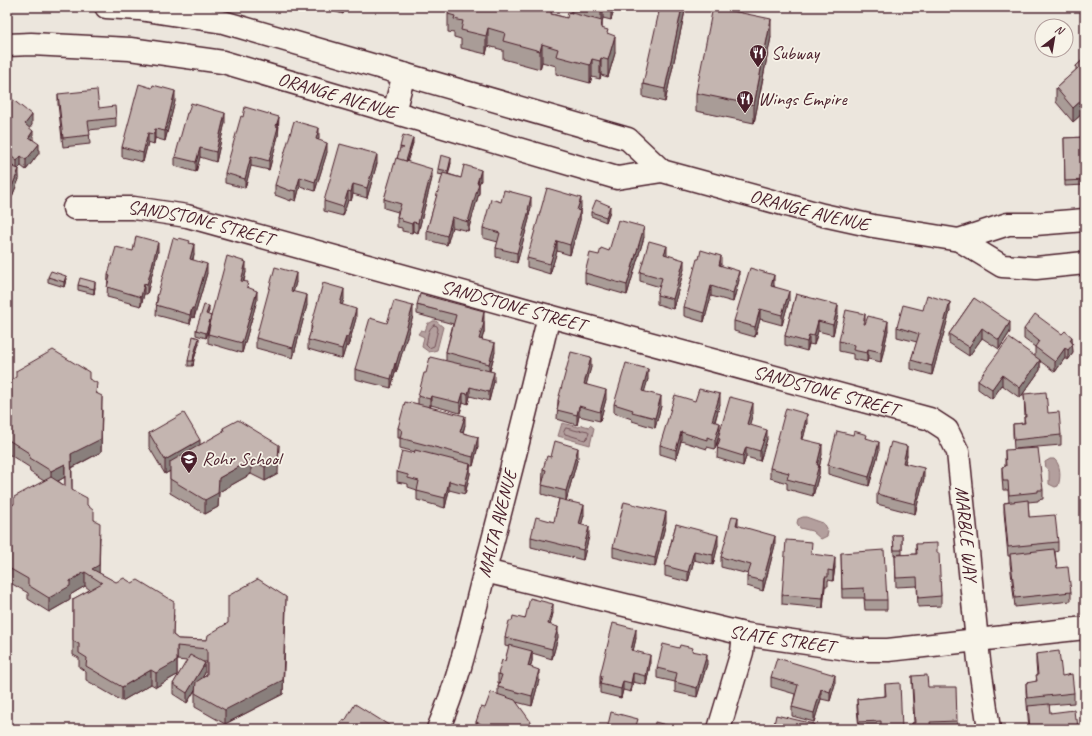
<svg xmlns="http://www.w3.org/2000/svg" width="1092" height="736" font-family="Caveat,sans-serif">
  <rect width="100%" height="100%" fill="#ece6dd"/>
  <filter id="ink" filterUnits="userSpaceOnUse"><feTurbulence type="fractalNoise" baseFrequency=".025" numOctaves="2"/><feDisplacementMap in="SourceGraphic" scale="8" xChannelSelector="R" yChannelSelector="G"/><feConvolveMatrix kernelMatrix="1 2 1 2 8 2 1 2 1" color-interpolation-filters="sRGB"/></filter>
  <g filter="url(#ink)">
    <g fill="#b39f9d" stroke="#896c6f">
      <polygon points="433,321 436,321 443,327 437,350 429,352 422,347 424,337 418,334 421,330 425,331 428,323 430,323"/>
      <polygon points="562,423 579,427 582,425 589,427 590,425 594,428 590,445 558,436"/>
      <path d="M 1050,459 L 1054,459 C 1061,464 1061,478 1058,486 L 1055,487 L 1049,484 L 1049,471 L 1046,468 L 1045,462 Z"/>
      <polygon points="803,517 806,517 823,523 828,532 827,536 821,539 812,531 800,528 797,523 798,519"/>
    </g>
    <g fill="none" stroke-linecap="round" stroke-linejoin="round">
      <g stroke="#745259" stroke-width="1">
        <path d="M 434,325 L 437,326 L 438,329 L 434,346 L 429,348 L 426,345 C 428,338 427,329 434,325 Z"/>
        <polygon points="566,428 578,431 583,430 588,431 589,433 587,438 585,440 565,434 564,432"/>
      </g>
      <defs>
        <g id="minor">
          <path id="s1" d="M 74,208 L 134,208 L 187,216 L 549,316 L 930,419 L 947,430 L 958,452 L 979,661 L 989,729"/>
          <path id="s2" d="M 485,571 L 744,634 L 855,650 L 888,650 L 1085,628"/>
          <path id="s3" d="M 438,729 C 459,681 470,629 483,578 C 506,491 528,404 549,316"/>
          <polyline points="719,729 742,652 744,634"/>
        </g>
        <g id="primary">
          <polyline points="106,7 139,9 223,22 628,139 662,171"/>
          <path id="s4" d="M 7,45 L 31,44 L 130,49 L 223,62 L 617,178 L 662,171 L 823,215 L 873,226 L 959,240 L 1002,266 L 1036,268 L 1085,263"/>
          <polyline points="394,112 404,74"/>
          <polyline points="959,240 1008,224 1035,224 1085,220"/>
        </g>
      </defs>
      <use href="#minor" stroke="#4a1f2b" stroke-width="25"/>
      <use href="#primary" stroke="#4a1f2b" stroke-width="25"/>
      <use href="#minor" stroke="#f7f3e8" stroke-width="22"/>
      <use href="#primary" stroke="#f7f3e8" stroke-width="22"/>
    </g>
    <g fill="#a99c97" stroke="#4a1f2b" fill-rule="evenodd">
      <polygon points="319,7 345,7 343,14"/>
      <polygon points="346,7 354,7 354,9"/>
      <polygon points="567,7 615,7 611,20 603,18 602,22 602,28 608,34 615,53 608,77 601,75 600,79 592,77 590,83 556,74 556,66 542,62 540,69 503,59 503,50 488,46 486,54 461,48 461,39 454,37 454,33 448,32 448,14 552,14 567,18 571,13 571,9 567,8"/>
      <polygon points="685,7 685,11 665,102 643,97 643,84"/>
      <polygon points="771,37 754,123 696,111 696,93"/>
      <polygon points="1085,58 1085,111 1073,122 1056,102 1056,88 1076,70 1076,66"/>
      <polygon points="58,94 99,108 116,118 116,127 89,130 90,144 63,147 58,104"/>
      <polygon points="7,95 32,125 29,128 33,140 39,153 26,170 21,166 18,169 19,179 11,199 7,197 7,165 14,167 7,162"/>
      <polygon points="175,101 165,141 155,138 154,144 148,142 143,162 122,157 122,147"/>
      <polygon points="225,122 216,162 200,157 196,172 175,166 175,157"/>
      <polygon points="279,126 278,136 269,170 251,166 245,188 225,183 225,173"/>
      <polygon points="1085,137 1085,185 1065,186 1064,138"/>
      <polygon points="319,138 318,140 327,152 315,191 300,186 296,201 291,199 291,201 275,195 275,185"/>
      <polygon points="413,143 407,161 432,178 418,233 413,231 412,233 402,231 402,228 397,227 397,217 398,212 384,208 384,199 397,159 400,149 400,147"/>
      <polygon points="377,163 367,198 353,194 351,201 348,200 343,216 324,211 324,201"/>
      <polygon points="451,163 448,174 461,178 481,180 479,184 479,193 468,231 452,227 447,245 427,240 427,230 443,175 438,174 438,169"/>
      <polygon points="501,202 531,207 529,215 529,219 517,263 496,257 496,248 498,242 483,238 483,228"/>
      <polygon points="581,207 580,211 580,220 570,255 557,251 550,274 527,267 527,258"/>
      <polygon points="610,211 606,222 591,216 591,212"/>
      <polygon points="644,237 627,295 585,283 585,273 599,255"/>
      <polygon points="190,243 194,254 193,260 207,273 194,318 192,317 190,324 156,315 157,297"/>
      <polygon points="133,251 158,251 147,294 144,294 141,306 107,297 108,275"/>
      <polygon points="667,255 684,269 673,309 657,304 657,295 660,287 640,281 640,272"/>
      <polygon points="721,265 739,280 733,302 711,296 704,322 684,316 684,307"/>
      <polygon points="246,272 244,281 248,288 257,300 242,353 208,343 208,334 209,328 206,338 196,335 196,330 209,311 207,315 211,316"/>
      <polygon points="48,277 66,280 64,287 48,282"/>
      <polygon points="296,282 293,292 307,305 293,358 256,348 256,338"/>
      <polygon points="78,285 95,287 94,294 78,290"/>
      <polygon points="774,285 774,286 789,300 782,325 760,319 755,337 734,331 734,321"/>
      <polygon points="796,294 838,314 833,335 818,331 814,345 809,344 807,351 785,345 785,336"/>
      <polygon points="974,298 1010,332 999,349 982,338 969,356 949,343 949,334"/>
      <polygon points="344,299 342,304 356,318 348,347 346,346 342,359 308,349 308,340 311,331 311,326"/>
      <polygon points="417,305 484,321 484,332 482,339 495,352 490,371 494,381 489,401 470,396 468,404 463,402 460,413 431,405 430,407 465,425 463,433 478,446 473,466 470,466 470,474 465,494 449,490 445,508 417,500 417,490 408,487 408,484 397,482 397,472 414,454 415,452 400,448 400,438 398,438 398,428 409,403 418,404 418,396 446,360 446,352 453,324 417,314"/>
      <polygon points="923,310 950,311 932,375 911,369 911,360 917,342 897,337 897,327"/>
      <polygon points="413,316 396,373 395,373 391,388 355,379 355,369 387,323"/>
      <polygon points="865,324 888,330 881,362 868,359 867,362 853,359 853,354 839,351 839,341"/>
      <polygon points="1024,329 1072,343 1073,353 1068,360 1065,358 1055,372 1040,361 1040,370 1020,398 1002,385 992,399 978,389 978,380 1035,356 1035,347 1024,339"/>
      <polygon points="199,343 194,359 193,366 188,366 188,361"/>
      <polygon points="591,367 586,384 606,399 600,421 579,416 577,425 557,419 558,400"/>
      <path d="M 89,379 L 97,393 L 102,410 L 101,452 L 72,468 L 72,490 L 87,505 L 94,520 L 99,573 L 174,615 L 173,635 L 178,639 L 207,640 L 286,610 L 283,694 L 225,724 L 195,707 L 195,690 L 187,703 L 173,694 L 173,684 L 187,661 L 177,660 L 177,675 L 156,687 L 151,684 L 122,701 L 86,680 L 86,672 L 79,667 L 79,658 L 73,655 L 73,599 L 90,590 L 85,586 L 70,595 L 70,600 L 49,612 L 28,599 L 28,593 L 7,581 L 7,508 L 14,504 L 44,481 L 30,472 L 29,467 L 7,453 L 7,392 ZM 65,477 L 65,486 L 58,481 ZM 203,662 L 207,662 L 207,675 L 202,678 L 205,673 Z"/>
      <polygon points="648,379 644,391 661,406 655,428 632,421 632,419 614,413 614,404"/>
      <polygon points="1024,394 1048,413 1061,435 1061,445 1014,449 1013,434 1013,424 1024,423 1024,417 1025,417"/>
      <polygon points="695,401 720,404 715,422 720,432 715,449 707,447 707,449 681,441 676,459 660,454 660,445"/>
      <polygon points="753,413 749,425 767,439 760,461 746,457 743,466 717,458 718,438"/>
      <polygon points="807,423 803,439 822,454 819,468 819,474 813,496 787,489 787,483 770,478 770,468"/>
      <polygon points="223,428 278,474 265,481 251,474 219,492 218,507 205,514 170,493 170,471 165,474 149,447 149,433 200,445 223,432"/>
      <polygon points="853,435 867,438 879,451 869,486 828,474 828,465"/>
      <polygon points="1005,450 1043,490 1043,499 1038,500 1038,501 1028,502 1029,517 1058,542 1058,551 1055,552 1057,568 1071,592 1071,601 1015,607 1010,563 1010,556 1008,556 1004,512 1004,503 1009,502 1008,490 1003,490 1002,477 1002,467 1005,467"/>
      <polygon points="907,455 905,463 924,478 915,514 877,504 877,494"/>
      <polygon points="551,457 578,457 566,501 584,515 581,525 589,536 583,560 531,547 531,537 554,522 559,499 542,494 543,469"/>
      <polygon points="666,522 655,567 613,557 613,547"/>
      <polygon points="676,524 718,545 713,565 694,560 688,582 665,576 665,566"/>
      <polygon points="738,526 775,545 763,591 747,586 747,577 748,574 721,567 721,557"/>
      <polygon points="893,535 902,535 902,554 894,555"/>
      <polygon points="916,544 937,553 941,596 941,606 918,607 917,586 896,587 895,555 916,554"/>
      <polygon points="841,553 887,600 887,610 865,610 864,598 842,598"/>
      <polygon points="812,554 835,567 833,581 828,580 828,586 825,586 823,608 782,604 782,595"/>
      <polygon points="553,613 550,625 558,637 552,659 532,653 532,661 530,667 539,680 532,706 516,702 531,725 538,729 476,729 476,722 485,708 498,694 498,687 499,683 498,683 498,674 505,661 509,647 505,646 505,637 512,621"/>
      <polygon points="636,638 633,651 650,665 646,685 633,682 631,692 623,690 621,698 600,693 600,676"/>
      <polygon points="693,651 707,664 697,697 675,692 675,682 657,678 657,668"/>
      <polygon points="1036,654 1062,676 1074,693 1074,703 1049,705 1050,713 1075,719 1078,729 1029,729 1026,692 1026,683 1036,682 1037,675 1036,663"/>
      <polygon points="912,676 928,687 957,721 957,729 912,729 912,723 914,723 912,686"/>
      <polygon points="771,677 835,684 830,701 821,699 814,722 792,716 792,707 795,694 771,687"/>
      <polygon points="885,684 902,729 859,729 857,708 857,699 885,696"/>
    </g>
    <g fill="#897f7b" stroke="#4a1f2b">
      <polygon points="343,7 345,7 343,14"/>
      <polygon points="603,7 603,18 602,22 602,39 601,28 601,12"/>
      <polygon points="611,7 615,7 611,20"/>
      <polygon points="682,7 685,7 685,11 665,102 665,89"/>
      <polygon points="771,19 771,37 754,123 754,105"/>
      <polygon points="488,28 488,46 486,54 486,36"/>
      <polygon points="615,36 615,53 608,77 608,60"/>
      <polygon points="542,44 542,62 540,69 540,51"/>
      <polygon points="601,58 601,75 600,79 600,61"/>
      <polygon points="592,59 592,77 590,83 590,65"/>
      <polygon points="175,91 175,101 165,141 165,131"/>
      <polygon points="1085,97 1085,111 1073,122 1073,108"/>
      <polygon points="225,113 225,122 216,162 216,152"/>
      <polygon points="32,115 32,125 25,134 25,124"/>
      <polygon points="279,117 278,136 269,170 269,161"/>
      <polygon points="319,128 319,138 316,149 316,139"/>
      <polygon points="155,129 155,138 154,144 154,134"/>
      <polygon points="33,131 33,141 29,137"/>
      <polygon points="148,133 148,142 143,162 143,153"/>
      <polygon points="413,138 413,143 405,169 405,164"/>
      <polygon points="327,143 327,152 315,191 315,182"/>
      <polygon points="39,144 39,153 26,170 26,160"/>
      <polygon points="200,148 200,157 196,172 196,162"/>
      <polygon points="377,154 377,163 367,198 367,188"/>
      <polygon points="21,156 21,166 17,170 17,161"/>
      <polygon points="251,156 251,166 245,188 245,179"/>
      <polygon points="451,158 451,163 448,176 448,171"/>
      <polygon points="19,169 19,179 11,199 11,189"/>
      <polygon points="432,169 432,178 418,233 418,223"/>
      <polygon points="481,170 481,180 479,184 479,193 468,231 468,222"/>
      <polygon points="300,177 300,186 296,201 296,191"/>
      <polygon points="353,184 353,194 351,201 351,192"/>
      <polygon points="348,191 348,200 343,216 343,207"/>
      <polygon points="531,197 531,207 529,215 529,219 517,263 517,253"/>
      <polygon points="581,198 581,207 579,212 580,211 580,220 570,255 570,245 577,210"/>
      <polygon points="610,206 610,211 606,222 606,217"/>
      <polygon points="452,217 452,227 447,245 447,236"/>
      <polygon points="413,222 413,231 412,233 412,224"/>
      <polygon points="644,227 644,237 627,295 627,285"/>
      <polygon points="557,241 557,251 550,274 550,264"/>
      <polygon points="158,242 158,251 147,294 147,285"/>
      <polygon points="194,244 194,254 190,269 190,259"/>
      <polygon points="667,246 667,255 664,254"/>
      <polygon points="721,256 721,265 719,265"/>
      <polygon points="684,260 684,269 673,309 673,299"/>
      <polygon points="246,262 246,272 241,290 241,281"/>
      <polygon points="207,264 207,273 194,318 194,308"/>
      <polygon points="739,271 739,280 733,302 733,293"/>
      <polygon points="296,273 296,282 291,301 291,291"/>
      <polygon points="774,275 774,285 771,295 771,286"/>
      <polygon points="66,276 66,280 64,287 64,282"/>
      <polygon points="95,282 95,287 94,294 94,289"/>
      <polygon points="144,284 144,294 141,306 141,297"/>
      <polygon points="711,286 711,296 704,322 704,313"/>
      <polygon points="344,289 344,299 340,313 340,304"/>
      <polygon points="257,291 257,300 242,353 242,343"/>
      <polygon points="789,291 789,300 782,325 782,315"/>
      <polygon points="307,295 307,305 293,358 293,348"/>
      <polygon points="950,302 950,311 932,375 932,366"/>
      <polygon points="838,305 838,314 833,335 833,325"/>
      <polygon points="209,306 209,311 206,319 206,314"/>
      <polygon points="413,306 413,316 396,373 396,364"/>
      <polygon points="192,308 192,317 190,324 190,315"/>
      <polygon points="356,309 356,318 348,347 348,337"/>
      <polygon points="760,309 760,319 755,337 755,327"/>
      <polygon points="484,311 484,332 479,348 479,339 482,322"/>
      <polygon points="865,314 865,324 863,334 863,324"/>
      <polygon points="211,316 209,324 209,328 206,338 206,333"/>
      <polygon points="818,321 818,331 814,345 814,336"/>
      <polygon points="888,321 888,330 881,362 881,352"/>
      <polygon points="1010,322 1010,332 999,349 999,340"/>
      <polygon points="982,328 982,338 969,356 969,347"/>
      <polygon points="809,335 809,344 807,351 807,342"/>
      <polygon points="346,337 346,346 342,359 342,349"/>
      <polygon points="1072,337 1073,353 1068,360 1068,350 1070,340"/>
      <polygon points="199,338 199,343 194,359 193,366 194,354"/>
      <polygon points="495,343 495,352 489,373 489,364"/>
      <polygon points="1065,348 1065,358 1055,372 1055,362"/>
      <polygon points="868,349 868,359 867,362 867,353"/>
      <polygon points="591,357 591,367 584,393 584,384"/>
      <polygon points="1040,360 1040,370 1020,398 1020,388"/>
      <polygon points="395,363 395,373 391,388 391,379"/>
      <polygon points="648,369 648,379 642,400 642,391"/>
      <polygon points="494,372 494,381 489,401 489,392"/>
      <polygon points="1002,375 1002,385 992,399 992,389"/>
      <polygon points="470,387 470,396 468,404 468,394"/>
      <polygon points="606,390 606,399 600,421 600,412"/>
      <polygon points="463,393 463,402 460,413 460,403"/>
      <polygon points="720,394 720,404 712,430 712,421"/>
      <polygon points="102,396 101,452 71,468 71,454"/>
      <polygon points="431,396 431,405 430,409 430,399"/>
      <polygon points="661,396 661,406 655,428 655,418"/>
      <polygon points="753,403 753,413 747,434 747,424"/>
      <polygon points="579,406 579,416 577,425 577,415"/>
      <polygon points="807,414 807,423 801,448 801,439"/>
      <polygon points="465,416 465,425 460,442 460,432"/>
      <polygon points="720,423 720,432 715,449 715,440"/>
      <polygon points="767,430 767,439 760,461 760,451"/>
      <polygon points="681,432 681,441 676,459 676,450"/>
      <polygon points="478,437 478,446 473,466 473,457"/>
      <polygon points="200,440 200,454 165,474 165,460"/>
      <polygon points="879,442 879,451 869,486 869,477"/>
      <polygon points="822,444 822,454 819,468 819,474 813,496 813,486 817,465"/>
      <polygon points="279,445 278,474 265,481 265,467"/>
      <polygon points="907,446 907,455 903,472 903,463"/>
      <polygon points="746,447 746,457 743,466 743,456"/>
      <polygon points="578,448 578,457 566,501 566,491"/>
      <polygon points="251,460 251,474 219,492 218,507 205,514 205,500 219,478"/>
      <polygon points="65,464 65,477 51,485 51,471"/>
      <polygon points="470,464 470,474 465,494 465,485"/>
      <polygon points="924,468 924,478 915,514 915,504"/>
      <polygon points="449,481 449,490 445,508 445,498"/>
      <polygon points="584,505 584,515 579,534 579,524"/>
      <polygon points="666,512 666,522 655,567 655,558"/>
      <polygon points="738,517 738,527 736,525"/>
      <polygon points="589,527 589,536 583,560 583,550"/>
      <polygon points="718,535 718,545 713,565 713,555"/>
      <polygon points="775,536 775,545 763,591 763,581"/>
      <polygon points="100,537 99,578 92,569"/>
      <polygon points="694,551 694,560 688,582 688,572"/>
      <polygon points="835,557 835,567 833,581 833,571"/>
      <polygon points="85,572 85,586 70,595 70,600 49,612 49,598 70,581"/>
      <polygon points="825,577 825,586 823,608 823,598"/>
      <polygon points="286,597 283,694 225,724 225,710"/>
      <polygon points="553,604 553,613 548,634 548,624"/>
      <polygon points="558,627 558,637 552,659 552,649"/>
      <polygon points="636,629 636,638 631,660 631,650"/>
      <polygon points="177,646 177,675 156,687 156,673"/>
      <polygon points="532,651 532,661 528,676 528,666"/>
      <polygon points="707,654 707,664 697,697 697,688"/>
      <polygon points="650,655 650,665 646,685 646,676"/>
      <polygon points="205,663 205,673 187,703 187,693"/>
      <polygon points="151,670 151,684 122,701 122,687"/>
      <polygon points="539,670 539,680 532,706 532,696"/>
      <polygon points="633,673 633,682 631,692 631,683"/>
      <polygon points="835,675 835,684 830,701 830,692"/>
      <polygon points="623,681 623,690 621,698 621,689"/>
      <polygon points="821,689 821,699 814,722 814,713"/>
    </g>
    <g fill="#c4b5b0" stroke="#4a1f2b">
      <polygon points="450,7 552,7 551,14 567,18 568,12 602,21 601,28 608,30 607,33 615,36 608,60 601,58 600,61 592,59 590,65 556,56 558,49 542,44 540,51 503,41 505,33 488,28 486,36 461,30 463,21 454,19 455,16 448,14"/>
      <polygon points="583,7 603,7 601,12"/>
      <polygon points="660,7 682,7 665,89 643,84"/>
      <polygon points="713,7 771,19 754,105 696,93"/>
      <polygon points="1085,58 1085,97 1073,108 1056,88 1078,68 1076,66"/>
      <polygon points="139,84 152,88 153,85 175,91 165,131 155,129 154,134 148,133 143,153 122,147"/>
      <polygon points="97,90 99,108 115,106 116,118 88,121 90,135 63,138 58,94"/>
      <polygon points="7,95 32,115 25,124 33,131 29,137 39,144 26,160 21,156 17,161 7,153"/>
      <polygon points="191,103 225,113 216,152 200,148 196,162 175,157 187,113 188,113"/>
      <polygon points="245,107 279,117 276,126 278,127 269,161 251,156 245,179 225,173 241,116 243,117"/>
      <polygon points="294,121 319,128 316,139 327,143 315,182 300,177 296,191 291,190 291,191 275,185"/>
      <polygon points="403,135 413,138 406,161 397,159 400,148 404,148 400,147"/>
      <polygon points="1085,137 1085,180 1065,181 1064,138"/>
      <polygon points="340,144 377,154 367,188 353,184 351,192 348,191 343,207 324,201"/>
      <polygon points="441,155 451,158 448,171 438,169"/>
      <polygon points="396,158 432,169 418,223 413,222 412,224 402,221 402,219 397,217 401,204 384,199"/>
      <polygon points="7,165 19,169 11,189 7,188"/>
      <polygon points="464,165 481,170 477,183 479,183 468,222 452,217 447,236 427,230 443,173 461,178"/>
      <polygon points="547,188 581,198 577,210 580,211 570,245 557,241 550,264 527,258"/>
      <polygon points="504,190 531,197 528,210 529,210 517,253 496,248 500,233 483,228 491,199 501,202"/>
      <polygon points="596,200 610,206 606,217 591,212"/>
      <polygon points="618,220 644,227 627,285 585,273 590,253 599,255 601,248 609,251"/>
      <polygon points="136,236 158,242 147,285 144,284 141,297 107,287 110,276 108,275 116,247 133,251"/>
      <polygon points="173,238 178,240 179,238 190,241 189,243 194,244 190,259 207,264 194,308 192,308 190,315 156,305 158,298 157,297"/>
      <polygon points="649,241 667,246 664,254 684,260 673,299 657,295 662,278 640,272"/>
      <polygon points="701,250 721,256 719,265 739,271 733,293 711,286 704,313 684,307 697,259 699,259"/>
      <polygon points="227,256 246,262 241,281 248,282 247,287 257,291 242,343 208,334 210,325 209,324"/>
      <polygon points="275,267 296,273 291,291 307,295 293,348 256,338"/>
      <polygon points="750,268 774,275 771,286 789,291 782,315 760,309 755,327 734,321"/>
      <polygon points="51,271 66,276 64,282 48,277"/>
      <polygon points="80,278 95,282 94,289 78,285"/>
      <polygon points="323,283 344,289 340,304 356,309 348,337 346,337 342,349 308,340 312,327 311,326"/>
      <polygon points="420,294 484,311 482,322 484,323 479,339 495,343 489,364 446,352 456,315 417,305"/>
      <polygon points="796,294 838,305 833,325 818,321 814,336 809,335 807,342 785,336"/>
      <polygon points="927,295 950,302 932,366 911,360 919,334 897,327 903,305 923,310"/>
      <polygon points="974,298 1010,322 999,340 982,328 969,347 949,334"/>
      <polygon points="394,301 413,306 396,364 395,363 391,379 355,369 370,318 387,323"/>
      <polygon points="204,305 209,306 206,314 211,316 206,333 196,330"/>
      <polygon points="846,310 865,314 863,324 865,324 868,316 888,321 881,352 868,349 867,353 853,350 854,345 839,341"/>
      <polygon points="1035,314 1062,334 1065,331 1072,337 1070,340 1073,344 1068,350 1065,348 1055,362 1035,347 1039,341 1024,329"/>
      <polygon points="193,336 199,338 194,354 193,361 188,361"/>
      <polygon points="1009,338 1040,360 1020,388 1002,375 992,389 978,380"/>
      <polygon points="53,350 89,372 89,379 97,383 96,393 102,396 101,439 71,454 72,490 87,498 87,505 94,511 94,520 100,523 99,565 92,569 116,582 124,578 132,583 138,580 174,602 173,635 178,639 207,640 208,635 228,623 228,596 258,579 286,597 283,680 225,710 195,693 196,682 207,675 207,649 177,646 177,661 156,673 151,670 122,687 86,666 87,658 79,653 79,644 73,641 73,599 102,583 85,572 70,581 70,586 49,598 28,585 28,579 7,567 7,508 14,504 14,497 51,477 65,486 65,464 51,471 30,458 29,453 7,439 7,392 8,391 8,382 16,377 16,371"/>
      <polygon points="571,352 591,357 584,384 606,390 600,412 579,406 577,415 557,410 559,401 558,400"/>
      <polygon points="430,357 494,372 489,392 470,387 468,394 463,393 460,403 431,396 430,399 418,396 424,373 426,373"/>
      <polygon points="626,363 648,369 642,391 661,396 655,418 632,412 633,410 614,404"/>
      <polygon points="699,389 720,394 712,421 720,423 715,440 707,437 707,440 681,432 676,450 660,445 675,395 695,401"/>
      <polygon points="1046,392 1048,413 1059,412 1061,435 1014,440 1013,424 1025,423 1024,417 1026,417 1024,394"/>
      <polygon points="730,397 753,403 747,424 767,430 760,451 746,447 743,456 717,448 720,439 718,438"/>
      <polygon points="405,402 409,403 410,402 465,416 460,432 478,437 473,457 400,438 402,430 398,428"/>
      <polygon points="786,408 807,414 801,439 822,444 817,465 819,465 813,486 787,479 789,473 770,468"/>
      <polygon points="184,413 200,440 165,460 149,433"/>
      <polygon points="238,420 279,445 278,460 265,467 251,460 219,478 218,493 205,500 170,479 170,462 224,431 223,428"/>
      <polygon points="837,431 853,435 854,431 867,435 866,438 879,442 869,477 828,465"/>
      <polygon points="555,441 578,448 566,491 542,485 546,470 543,469 547,456 551,457"/>
      <polygon points="891,442 907,446 903,463 924,468 915,504 877,494"/>
      <polygon points="1038,448 1043,490 1038,490 1038,492 1009,495 1008,481 1003,481 1002,467 1006,466 1005,450"/>
      <polygon points="415,450 470,464 465,485 449,481 445,498 417,491 419,481 408,478 408,475 397,472 402,451 414,454"/>
      <polygon points="559,499 584,505 579,524 589,527 583,550 531,537 536,517 554,522"/>
      <polygon points="1028,500 1029,517 1055,515 1058,542 1008,547 1004,503"/>
      <polygon points="624,502 666,512 655,558 613,547"/>
      <polygon points="732,516 738,517 736,525 775,536 763,581 747,577 751,565 721,557"/>
      <polygon points="676,524 718,535 713,555 694,551 688,572 665,566"/>
      <polygon points="893,535 902,535 902,550 894,550"/>
      <polygon points="786,540 812,542 811,554 835,557 833,571 828,570 828,577 825,577 823,598 782,595"/>
      <polygon points="937,543 937,553 939,553 941,596 918,598 917,577 896,578 895,555 917,554 916,544"/>
      <polygon points="1054,549 1057,568 1068,567 1071,592 1015,598 1010,554"/>
      <polygon points="884,550 887,600 865,600 864,588 842,589 841,553"/>
      <polygon points="530,598 553,604 548,624 558,627 552,649 505,637 509,621 512,621 513,616 525,619"/>
      <polygon points="613,623 636,629 631,650 650,655 646,676 633,673 631,683 623,681 621,689 600,684 602,676 600,676"/>
      <polygon points="663,644 679,648 680,645 693,648 692,651 707,654 697,688 675,682 677,673 657,668"/>
      <polygon points="509,645 532,651 528,666 539,670 532,696 498,687 502,675 498,674 502,660 505,661"/>
      <polygon points="1059,651 1062,676 1072,674 1074,693 1027,698 1026,683 1037,681 1036,675 1038,675 1036,654"/>
      <polygon points="190,655 205,663 187,693 173,684"/>
      <polygon points="777,658 835,675 830,692 821,689 814,713 792,707 798,685 771,677"/>
      <polygon points="927,675 928,687 956,687 957,721 930,722 931,729 913,729 912,723 915,723 912,676"/>
      <polygon points="900,683 902,729 881,729 881,721 859,722 857,699 886,696 885,684"/>
      <polygon points="491,692 515,700 531,722 530,724 538,727 537,729 479,729 481,724 476,722 481,707 485,708"/>
      <polygon points="355,704 395,729 340,729 342,726 340,724 343,720 345,721"/>
      <polygon points="1049,704 1050,713 1074,710 1075,719 1077,719 1078,729 1030,729 1028,706"/>
      <polygon points="611,712 638,719 636,726 648,729 607,729"/>
      <polygon points="776,715 814,724 813,729 773,729"/>
      <polygon points="655,722 670,726 670,729 654,729"/>
    </g>
  </g>
  <defs>
    <symbol id="restaurant-pin" viewBox="-11 -11 22 30"><path d="M0 17L-7.5 6A9.5 9.5 0 1 1 7.5 6Z" fill="#4a1f2b" stroke="#f7f3e8"/><path d="M-5-6h1v4h1v-4h1v4h1v-4h1v5L-1.5 .5V6h-2V.5L-5-1ZM5-6V6H3V1.5H1.5Q1.5-4 5-6Z" fill="#fff"/></symbol>
    <symbol id="school-pin" viewBox="-11 -11 22 30"><path d="M0 17L-7.5 6A9.5 9.5 0 1 1 7.5 6Z" fill="#4a1f2b" stroke="#f7f3e8"/><path d="M0-5L7-2L0 1L-7-2ZM-4 1L0 2.5L4 1V4Q0 6-4 4Z" fill="#fff"/></symbol>
  </defs>
  <g fill-rule="evenodd">
    <use href="#restaurant-pin" x="748" y="43" width="20" height="27"/>
    <use href="#restaurant-pin" x="735" y="89" width="20" height="27"/>
    <use href="#school-pin" x="179" y="449" width="20" height="27"/>
  </g>
  <g text-anchor="middle" dominant-baseline="central" stroke-width="3.5" stroke-linejoin="round" paint-order="stroke">
    <g font-size="19" fill="#4a1f2b" stroke="#f7f3e8" text-anchor="start">
      <text x="771" y="53">Subway</text>
      <text x="758" y="99">Wings Empire</text>
      <text x="202" y="459">Rohr School</text>
    </g>
    <g font-size="19" fill="#4a1f2b" stroke="#f7f3e8">
      <text stroke="none"><textPath href="#s4" startOffset="336">ORANGE AVENUE</textPath></text>
      <text stroke="none"><textPath href="#s4" startOffset="826">ORANGE AVENUE</textPath></text>
      <text stroke="none"><textPath href="#s1" startOffset="128">SANDSTONE STREET</textPath></text>
      <text stroke="none"><textPath href="#s1" startOffset="452">SANDSTONE STREET</textPath></text>
      <text stroke="none"><textPath href="#s1" startOffset="776">SANDSTONE STREET</textPath></text>
      <text stroke="none"><textPath href="#s3" startOffset="214">MALTA AVENUE</textPath></text>
      <text stroke="none"><textPath href="#s1" startOffset="1011">MARBLE WAY</textPath></text>
      <text stroke="none"><textPath href="#s2" startOffset="305">SLATE STREET</textPath></text>
    </g>
  </g>
  <rect width="1092" height="736" fill="none" stroke="#f7f3e8" stroke-width="24"/>
  <rect x="12" y="12" width="1068" height="712" fill="none" stroke="#4a1f2b" stroke-width="1.5" filter="url(#ink)"/>
  <g transform="translate(1054 38) rotate(31)"><circle r="19" fill="#f7f3e8" stroke="#b29e9c"/>
  <path d="M0-3L7 15L0 10L-7 15Z" fill="#4a1f2b"/>
  <text y="-6" font-size="11" font-weight="bold" text-anchor="middle" fill="#4a1f2b">N</text>
  </g>
</svg>
